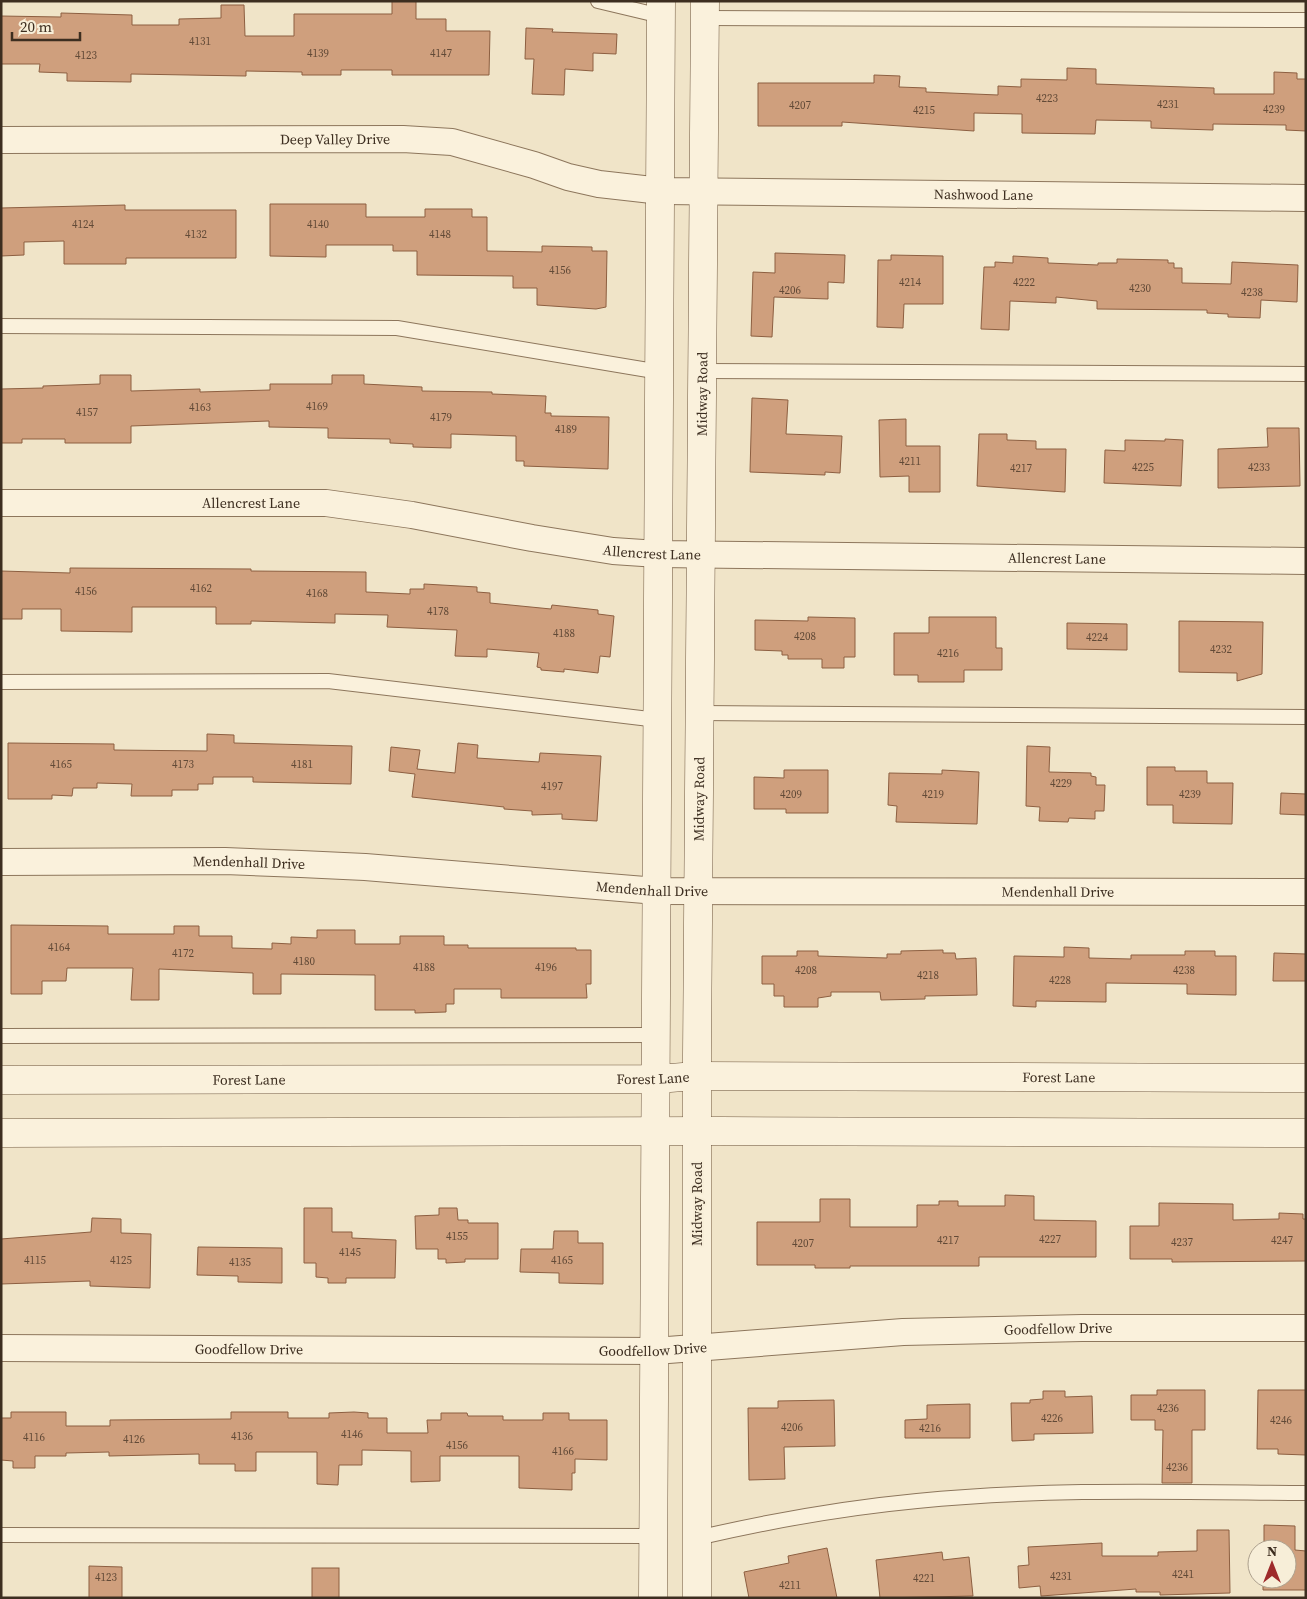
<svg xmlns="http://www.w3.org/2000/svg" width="1307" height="1599" font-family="'Source Serif 4',serif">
  <rect width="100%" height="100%" fill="#f0e4c8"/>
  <g fill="#cf9f7d" stroke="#8d5f41">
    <polygon points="392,1 416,1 416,19 446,19 446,31 490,31 489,75 392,75 392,70 341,70 341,75 302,75 302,72 246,71 246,76 131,74 131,82 67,81 67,73 39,72 40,64 1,64 1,16 61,17 61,13 132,15 132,25 179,25 179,19 221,18 221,5 244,5 245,36 294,36 294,14 392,14"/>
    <polygon points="526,28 553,29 552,32 617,34 616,54 593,53 593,71 565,69 564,95 532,94 534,59 525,59"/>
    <polygon points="1067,68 1096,69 1096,84 1214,88 1214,94 1274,94 1274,72 1297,73 1297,79 1306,79 1306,131 1286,130 1286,125 1213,124 1213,130 1151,128 1151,121 1096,120 1095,134 1022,133 1022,114 974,113 974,131 842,122 842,126 758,126 758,83 874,83 874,75 900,76 899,87 926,88 926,92 998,95 998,86 1021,87 1021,79 1067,80"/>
    <polygon points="270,204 366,204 366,217 425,217 425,209 472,209 472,217 487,217 487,251 542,252 542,246 592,247 592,251 607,251 606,307 596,309 537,305 537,288 513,288 513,276 417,275 417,251 393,251 393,245 326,245 326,257 270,256"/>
    <polygon points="125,205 125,210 236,210 236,258 126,258 126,264 64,264 64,241 24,242 24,255 1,256 1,208"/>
    <polygon points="775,253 845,255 844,283 828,282 828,299 774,297 772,337 751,336 753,272 775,273"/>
    <polygon points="891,255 943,256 943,304 904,304 903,328 877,327 878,260 891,260"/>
    <polygon points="1013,256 1048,258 1048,263 1098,265 1098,263 1117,263 1117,259 1168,260 1168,263 1174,263 1174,268 1182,268 1182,283 1231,284 1232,262 1298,265 1297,302 1261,300 1260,318 1228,317 1228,314 1207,313 1207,310 1097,309 1097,301 1056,297 1056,303 1010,301 1009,330 981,329 984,267 995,267 995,262 1013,263"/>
    <polygon points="100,375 131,375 131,391 200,389 200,392 270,390 270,384 332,384 332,375 364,375 364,384 422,387 422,391 492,392 492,394 546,396 545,413 551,413 551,416 609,417 608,469 524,466 524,461 516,461 516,436 451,434 451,448 413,447 413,444 390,443 390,439 328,438 328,428 269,427 269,421 131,426 131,443 65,443 65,439 22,439 22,443 1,443 1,389 43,388 43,386 100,384"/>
    <polygon points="752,398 788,400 786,434 842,436 840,473 825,472 825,475 750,472"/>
    <polygon points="906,419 906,446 940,446 940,492 909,492 909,476 880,477 879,420"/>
    <polygon points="1267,428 1299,428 1300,486 1218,488 1218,449 1268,447"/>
    <polygon points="979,434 1007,434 1007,440 1036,441 1036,449 1066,449 1065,492 977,486"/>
    <polygon points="1165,439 1183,440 1181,486 1104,483 1105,450 1125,451 1125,440 1165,441"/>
    <polygon points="70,568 251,569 251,571 366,572 366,592 410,594 410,589 424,589 424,584 477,587 477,592 490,593 490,603 551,609 552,605 598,610 598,614 614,616 610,657 600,656 598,673 564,669 564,672 541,670 541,668 537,667 539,653 487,649 487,657 455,656 457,630 387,627 388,615 335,614 335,623 251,621 251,624 216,624 216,607 132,607 132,632 61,631 61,609 22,609 22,619 1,619 1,571 70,573"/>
    <polygon points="808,617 855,618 855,657 844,657 844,668 822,668 822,659 788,659 788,655 782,655 782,651 755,650 755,620 808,621"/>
    <polygon points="929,617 996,617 996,648 1002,648 1002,670 964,670 964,682 918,682 918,675 894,675 894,633 929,633"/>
    <polygon points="1179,621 1263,622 1262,674 1237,681 1237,673 1179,672"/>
    <polygon points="1067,623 1127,624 1127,650 1067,649"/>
    <polygon points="207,734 234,735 234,743 352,746 351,784 253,782 253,777 213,777 213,784 198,784 198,790 172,790 172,796 131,796 132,784 97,783 97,788 73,788 72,796 52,795 52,799 8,799 8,743 114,744 114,750 207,751"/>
    <polygon points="458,743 478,745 477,758 539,762 540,753 601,756 597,821 562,819 562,814 532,815 532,811 504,809 504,807 412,797 415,774 389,771 391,747 420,750 417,769 455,773"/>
    <polygon points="1027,746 1050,747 1049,772 1091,773 1091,776 1096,777 1096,785 1105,785 1104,811 1095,811 1095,819 1069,818 1068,822 1039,821 1040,807 1026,806"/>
    <polygon points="1147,767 1175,767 1175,771 1207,771 1207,783 1233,783 1232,824 1173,823 1173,805 1147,805"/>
    <polygon points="784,770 828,770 828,813 786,813 786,809 754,809 754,777 784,778"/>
    <polygon points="942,770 979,772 977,824 896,822 897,806 888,805 889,773 942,774"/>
    <polygon points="1281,793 1306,794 1306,815 1280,814"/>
    <polygon points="11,925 108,926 108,934 174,934 174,926 199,926 199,936 232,936 232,948 272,949 272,943 291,944 291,937 317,938 317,930 355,930 355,944 400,944 400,936 444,936 444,945 468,945 468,948 576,948 576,950 591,950 591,984 586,984 587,998 501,998 501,989 454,989 454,1004 446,1004 446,1012 415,1013 415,1010 375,1010 375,975 281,974 281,994 253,994 253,973 159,969 159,1000 131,1000 133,968 67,968 66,981 42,981 42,994 11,994"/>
    <polygon points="1064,947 1089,948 1089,958 1131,959 1131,955 1185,955 1185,951 1215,951 1215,956 1236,956 1236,995 1187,994 1187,984 1106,983 1106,1002 1036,1001 1036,1007 1013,1006 1014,956 1064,957"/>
    <polygon points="943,950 943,953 955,953 956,959 976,958 977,995 925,996 925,999 881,1000 880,992 831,992 831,996 818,998 818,1007 784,1007 784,996 774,996 774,984 762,984 762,956 797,956 797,951 818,951 818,956 887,958 887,954 901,954 901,951"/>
    <polygon points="1274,953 1306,954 1306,981 1273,981"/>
    <polygon points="1005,1195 1034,1196 1034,1220 1096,1221 1096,1257 979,1257 979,1266 850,1266 850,1268 815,1268 815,1265 757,1265 757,1222 820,1222 820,1199 850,1199 850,1227 917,1227 917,1205 939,1205 939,1201 958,1201 958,1206 1005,1206"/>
    <polygon points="1159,1203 1233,1204 1233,1220 1279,1219 1279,1213 1303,1214 1303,1219 1306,1219 1306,1261 1172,1262 1172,1259 1130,1259 1130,1226 1159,1226"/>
    <polygon points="304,1208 332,1208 332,1232 352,1232 352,1238 396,1240 395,1278 346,1278 346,1283 328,1283 328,1278 316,1277 316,1263 304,1263"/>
    <polygon points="439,1208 457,1208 458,1220 468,1220 468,1223 498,1223 498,1259 465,1259 465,1262 446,1263 446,1259 438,1259 438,1249 416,1249 415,1216 439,1215"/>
    <polygon points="92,1218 121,1219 121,1233 151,1234 150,1288 90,1286 90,1281 1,1284 1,1239 91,1232"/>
    <polygon points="554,1231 578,1231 578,1243 603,1243 603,1284 559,1283 559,1273 520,1272 521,1249 553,1249"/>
    <polygon points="198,1247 282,1248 282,1283 238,1282 238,1276 197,1275"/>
    <polygon points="1157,1390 1205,1390 1205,1430 1192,1430 1192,1483 1162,1483 1163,1430 1155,1430 1155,1420 1131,1420 1131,1395 1157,1395"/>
    <polygon points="1258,1390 1306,1390 1306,1455 1278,1454 1278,1449 1257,1449"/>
    <polygon points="1043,1391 1065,1391 1065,1397 1092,1396 1093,1433 1034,1434 1034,1440 1012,1441 1011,1403 1030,1403 1030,1400 1043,1399"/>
    <polygon points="834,1400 835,1446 784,1447 785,1479 749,1480 748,1408 778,1408 778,1401"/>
    <polygon points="970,1404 970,1438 905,1438 905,1420 927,1419 927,1405"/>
    <polygon points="11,1412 66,1412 66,1426 110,1426 110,1420 231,1419 231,1412 288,1412 288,1418 329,1418 329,1413 354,1412 368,1413 368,1418 387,1418 387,1433 428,1433 427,1420 441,1420 441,1413 467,1413 468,1416 503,1416 503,1420 543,1420 543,1413 569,1413 569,1420 607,1420 607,1460 575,1459 575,1473 572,1473 572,1490 519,1488 519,1456 440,1456 440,1481 411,1482 411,1451 362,1450 362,1465 339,1465 338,1485 317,1484 317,1452 256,1452 256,1471 235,1471 235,1464 199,1464 199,1454 109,1456 109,1452 66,1453 66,1456 35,1456 35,1468 13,1468 13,1461 1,1460 1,1418 11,1418"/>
    <polygon points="1264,1525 1295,1526 1295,1550 1306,1551 1306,1590 1263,1590 1263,1579 1287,1579 1287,1549 1264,1549"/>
    <polygon points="1197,1530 1229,1530 1230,1593 1160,1595 1160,1592 1136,1592 1136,1589 1041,1596 1040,1586 1019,1588 1018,1566 1029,1565 1028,1547 1102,1543 1102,1556 1158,1556 1158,1552 1197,1551"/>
    <polygon points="827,1548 837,1598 749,1598 744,1572 789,1563 788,1556"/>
    <polygon points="942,1552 943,1560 969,1557 973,1596 880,1598 876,1560"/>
    <polygon points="89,1566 122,1567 122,1598 89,1598"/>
    <rect x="312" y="1568" width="27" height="30"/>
  </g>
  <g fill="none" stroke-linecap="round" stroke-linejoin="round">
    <defs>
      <g id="service">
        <polyline points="598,1 661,16"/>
        <polyline points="705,18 1306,20"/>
        <polyline points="1,326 397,328 660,372"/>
        <polyline points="702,371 1306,374"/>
        <polyline points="1,682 328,681 658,720"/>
        <polyline points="700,713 1306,717"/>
        <polyline points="1,1036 657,1035"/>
        <polyline points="1,1535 654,1536"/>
        <path d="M 697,1538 C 770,1521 843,1508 917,1501 C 1046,1488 1176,1492 1306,1493"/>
      </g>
      <g id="minor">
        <path id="s1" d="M 1,140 L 403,139 L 452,142 L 534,165 L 568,177 L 599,184 L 661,191 L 1306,198"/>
        <path id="s2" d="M 1,503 L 326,503 L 412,515 L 532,538 L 613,551 L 658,554 L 1306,561"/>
        <path id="s3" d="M 1,862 L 225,861 L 301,864 L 365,867 L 657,891 L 1306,892"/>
        <path id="s4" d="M 1,1348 L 655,1351 L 903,1332 L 1082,1328 L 1306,1328"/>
      </g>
      <g id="secondary">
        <path id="s5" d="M 1,1080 L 656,1079 L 697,1076 L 1306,1078"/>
        <polyline points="1,1133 720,1131 1306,1133"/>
        <polyline points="653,1598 661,1"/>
        <path id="s6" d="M 697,1598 L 697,1056 L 705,1"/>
      </g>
    </defs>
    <use href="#service" stroke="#8d765c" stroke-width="16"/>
    <use href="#minor" stroke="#8d765c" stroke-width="28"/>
    <use href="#secondary" stroke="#6f573f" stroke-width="29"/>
    <use href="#service" stroke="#faf1dc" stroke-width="14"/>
    <use href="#minor" stroke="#faf1dc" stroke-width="26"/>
    <use href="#secondary" stroke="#faf1dc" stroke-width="28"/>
  </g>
  <g text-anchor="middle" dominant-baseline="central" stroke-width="4" stroke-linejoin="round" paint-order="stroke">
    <g font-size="11" fill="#624a37">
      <text x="200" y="41">4131</text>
      <text x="318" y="53">4139</text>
      <text x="441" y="53">4147</text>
      <text x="86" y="55">4123</text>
      <text x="1047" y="98">4223</text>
      <text x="1168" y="104">4231</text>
      <text x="800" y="105">4207</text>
      <text x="1274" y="109">4239</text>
      <text x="924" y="110">4215</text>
      <text x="83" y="224">4124</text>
      <text x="318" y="224">4140</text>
      <text x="196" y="234">4132</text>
      <text x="440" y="234">4148</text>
      <text x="560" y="270">4156</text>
      <text x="910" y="282">4214</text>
      <text x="1024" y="282">4222</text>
      <text x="1140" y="288">4230</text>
      <text x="790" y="290">4206</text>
      <text x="1252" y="292">4238</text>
      <text x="317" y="406">4169</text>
      <text x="200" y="407">4163</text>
      <text x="87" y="412">4157</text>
      <text x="441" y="417">4179</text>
      <text x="566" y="429">4189</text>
      <text x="910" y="461">4211</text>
      <text x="1143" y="467">4225</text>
      <text x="1259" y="467">4233</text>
      <text x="1021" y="468">4217</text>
      <text x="201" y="588">4162</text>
      <text x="86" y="591">4156</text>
      <text x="317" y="593">4168</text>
      <text x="438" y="611">4178</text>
      <text x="564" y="633">4188</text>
      <text x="805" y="636">4208</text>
      <text x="1097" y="637">4224</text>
      <text x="1221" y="649">4232</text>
      <text x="948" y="653">4216</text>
      <text x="61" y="764">4165</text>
      <text x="183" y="764">4173</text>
      <text x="302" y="764">4181</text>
      <text x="1061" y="783">4229</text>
      <text x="552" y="786">4197</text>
      <text x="791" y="794">4209</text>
      <text x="933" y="794">4219</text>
      <text x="1190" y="794">4239</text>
      <text x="59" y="947">4164</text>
      <text x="183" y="953">4172</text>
      <text x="304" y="961">4180</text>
      <text x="424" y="967">4188</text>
      <text x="546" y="967">4196</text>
      <text x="806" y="970">4208</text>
      <text x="1184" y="970">4238</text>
      <text x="928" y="975">4218</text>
      <text x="1060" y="980">4228</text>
      <text x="457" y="1236">4155</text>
      <text x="1050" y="1239">4227</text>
      <text x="948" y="1240">4217</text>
      <text x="1282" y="1240">4247</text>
      <text x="1182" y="1242">4237</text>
      <text x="803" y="1243">4207</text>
      <text x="350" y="1252">4145</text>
      <text x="35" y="1260">4115</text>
      <text x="121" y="1260">4125</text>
      <text x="562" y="1260">4165</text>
      <text x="240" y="1262">4135</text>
      <text x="1168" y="1408">4236</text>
      <text x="1052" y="1418">4226</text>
      <text x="1281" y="1420">4246</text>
      <text x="792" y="1427">4206</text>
      <text x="930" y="1428">4216</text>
      <text x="352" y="1434">4146</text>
      <text x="242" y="1436">4136</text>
      <text x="34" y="1437">4116</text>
      <text x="134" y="1439">4126</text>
      <text x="457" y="1445">4156</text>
      <text x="563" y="1451">4166</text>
      <text x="1177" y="1467">4236</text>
      <text x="1183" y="1574">4241</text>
      <text x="1061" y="1576">4231</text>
      <text x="106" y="1577">4123</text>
      <text x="924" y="1578">4221</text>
      <text x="790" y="1585">4211</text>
    </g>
    <g font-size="14" fill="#3d2e20" stroke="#f7eed8">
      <text stroke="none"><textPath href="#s1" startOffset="334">Deep Valley Drive</textPath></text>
      <text stroke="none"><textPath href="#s1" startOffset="989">Nashwood Lane</textPath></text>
      <text stroke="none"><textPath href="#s6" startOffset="1204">Midway Road</textPath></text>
      <text stroke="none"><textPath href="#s2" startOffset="250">Allencrest Lane</textPath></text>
      <text stroke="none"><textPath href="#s2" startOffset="655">Allencrest Lane</textPath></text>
      <text stroke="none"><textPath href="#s2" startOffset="1060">Allencrest Lane</textPath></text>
      <text stroke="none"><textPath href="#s6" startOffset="799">Midway Road</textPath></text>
      <text stroke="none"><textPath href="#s3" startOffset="248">Mendenhall Drive</textPath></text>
      <text stroke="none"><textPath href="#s3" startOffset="652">Mendenhall Drive</textPath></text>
      <text stroke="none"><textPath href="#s3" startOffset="1058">Mendenhall Drive</textPath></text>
      <text stroke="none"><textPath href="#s5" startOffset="652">Forest Lane</textPath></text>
      <text stroke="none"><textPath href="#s5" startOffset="1058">Forest Lane</textPath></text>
      <text stroke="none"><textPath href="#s5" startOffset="248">Forest Lane</textPath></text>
      <text transform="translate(697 1204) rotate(-90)">Midway Road</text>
      <text stroke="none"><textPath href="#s4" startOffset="1058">Goodfellow Drive</textPath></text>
      <text stroke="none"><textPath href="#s4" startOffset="652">Goodfellow Drive</textPath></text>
      <text stroke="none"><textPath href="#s4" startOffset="248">Goodfellow Drive</textPath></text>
    </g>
  </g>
  <rect width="1307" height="1599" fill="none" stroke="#3d2e20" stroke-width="5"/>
  <g transform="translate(1272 1564)"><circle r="24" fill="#f7eed8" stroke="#ada18e"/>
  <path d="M0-4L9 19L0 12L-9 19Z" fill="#9e2a2b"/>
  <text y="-8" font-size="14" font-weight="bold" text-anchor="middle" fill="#3d2e20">N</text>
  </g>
  <path d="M12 32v8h68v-8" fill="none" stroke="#3d2e20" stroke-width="2.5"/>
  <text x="20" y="32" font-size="15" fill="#3d2e20" stroke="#f7eed8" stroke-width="4" paint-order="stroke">20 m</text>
</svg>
